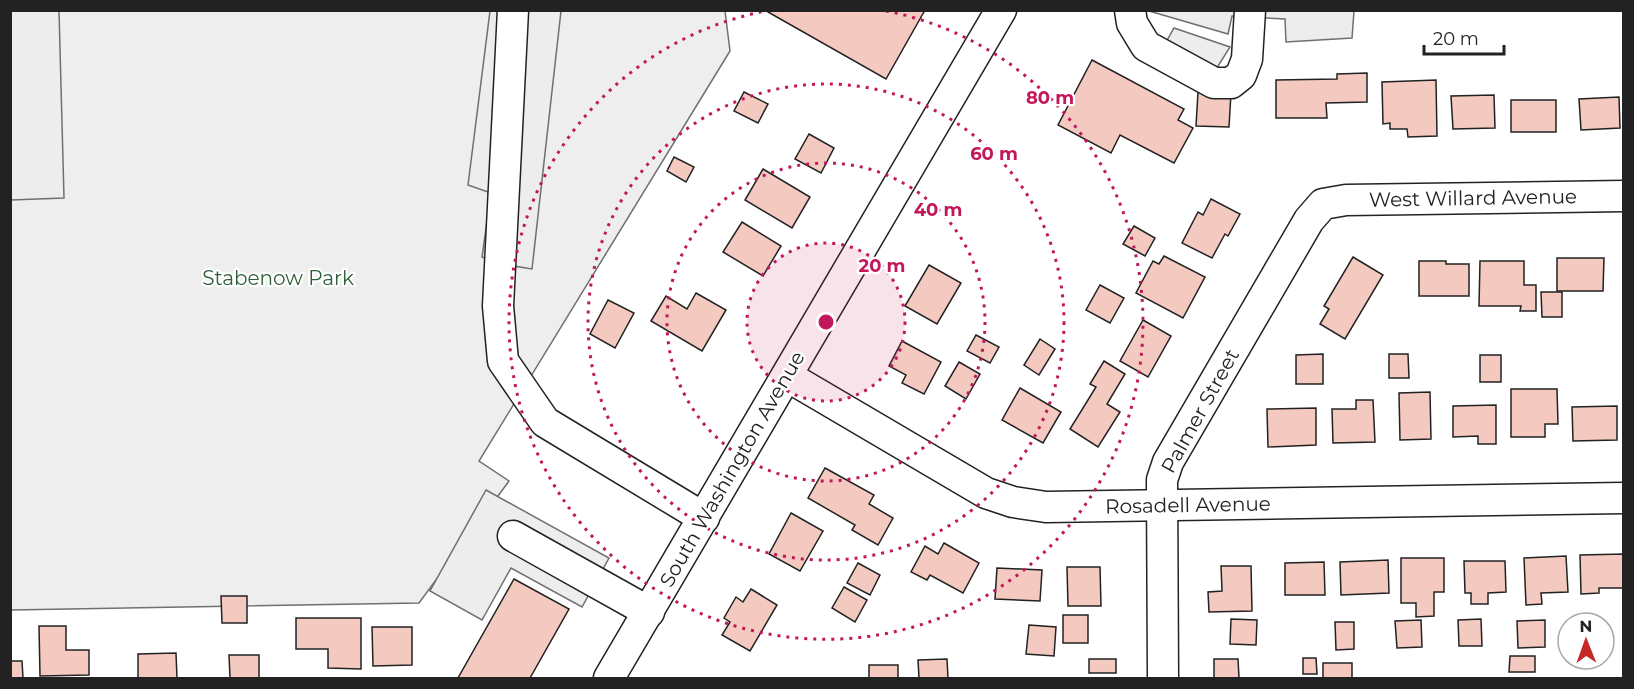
<svg xmlns="http://www.w3.org/2000/svg" width="1634" height="689" font-family="Montserrat,sans-serif">
  <rect width="100%" height="100%" fill="#fff"/>
  <polygon fill="#eee" stroke="#6f6f6f" stroke-width="1.5" points="10,11 725,11 730,51 479,461 509,481 419,603 11,610"/>
  <g fill="#ededed" stroke="#6f6f6f" stroke-width="1.5">
    <polygon points="10,11 59,11 64,198 11,200"/>
    <polygon points="490,11 561,11 532,269 501,264 482,257 491,193 468,185"/>
    <polygon points="1149,11 1354,11 1352,38 1286,42 1285,19 1232,16 1228,34"/>
    <polygon points="1174,28 1230,47 1205,87 1157,58"/>
    <polygon points="486,490 609,558 582,607 511,568 482,620 430,591"/>
  </g>
  <g fill="#f3c9c0" stroke="#222" stroke-width="1.5">
    <polygon points="768,10 925,10 886,79 768,12"/>
    <polygon points="1092,60 1184,109 1178,120 1193,128 1174,163 1120,135 1111,153 1058,125"/>
    <polygon points="1367,73 1367,102 1326,103 1327,118 1276,118 1276,80 1337,79 1337,74"/>
    <polygon points="1436,80 1437,136 1408,137 1407,129 1390,129 1390,123 1383,124 1382,82"/>
    <polygon points="744,92 768,104 758,123 734,111"/>
    <polygon points="1198,92 1231,93 1229,127 1196,126"/>
    <polygon points="1494,95 1495,128 1453,129 1451,96"/>
    <polygon points="1619,97 1620,128 1581,130 1579,99"/>
    <rect x="1511" y="100" width="45" height="32"/>
    <polygon points="809,134 834,148 821,173 795,159"/>
    <polygon points="674,157 694,167 686,182 667,171"/>
    <polygon points="763,169 810,197 792,228 745,200"/>
    <polygon points="1211,199 1240,214 1228,236 1225,234 1212,258 1182,243 1198,212 1203,215"/>
    <polygon points="742,222 781,246 763,276 723,252"/>
    <polygon points="1134,226 1155,238 1145,256 1123,244"/>
    <polygon points="1164,256 1205,277 1183,318 1136,293 1153,261 1159,264"/>
    <polygon points="1353,257 1383,275 1345,339 1320,324 1329,309 1324,306"/>
    <polygon points="1557,258 1604,258 1603,291 1557,291"/>
    <polygon points="1419,261 1446,261 1446,264 1469,264 1469,296 1419,296"/>
    <polygon points="1480,261 1524,261 1524,285 1536,285 1536,311 1520,311 1521,306 1479,306"/>
    <polygon points="929,265 961,283 937,324 905,306"/>
    <polygon points="1100,285 1124,298 1110,323 1086,310"/>
    <polygon points="1541,292 1562,292 1562,317 1542,317"/>
    <polygon points="696,293 726,310 702,351 651,321 666,296 687,309"/>
    <polygon points="608,300 634,313 615,348 590,334"/>
    <polygon points="1143,320 1171,336 1148,377 1120,361"/>
    <polygon points="976,335 999,347 990,363 967,351"/>
    <polygon points="1040,339 1055,349 1039,375 1024,365"/>
    <polygon points="902,341 941,362 924,394 902,383 906,375 889,366"/>
    <polygon points="1323,354 1323,384 1296,384 1296,355"/>
    <polygon points="1389,354 1408,354 1409,378 1389,378"/>
    <rect x="1480" y="355" width="21" height="27"/>
    <polygon points="1104,361 1125,374 1107,404 1120,412 1098,447 1070,429 1096,387 1090,384"/>
    <polygon points="959,362 980,374 966,399 945,386"/>
    <polygon points="1020,388 1061,412 1043,443 1002,420"/>
    <polygon points="1511,389 1557,389 1558,424 1545,424 1545,437 1511,437"/>
    <polygon points="1430,392 1431,439 1400,440 1399,393"/>
    <polygon points="1356,400 1373,400 1375,442 1333,443 1332,409 1356,409"/>
    <polygon points="1496,405 1496,444 1478,444 1478,436 1453,437 1453,406"/>
    <polygon points="1617,406 1617,440 1573,441 1572,407"/>
    <polygon points="1316,408 1316,445 1268,447 1267,409"/>
    <polygon points="825,468 874,495 869,504 893,518 878,545 852,530 855,525 808,498"/>
    <polygon points="791,513 823,531 800,571 769,554"/>
    <polygon points="944,543 979,563 963,593 930,575 927,580 911,572 925,546 938,554"/>
    <polygon points="1624,554 1624,588 1599,588 1599,593 1581,594 1580,555"/>
    <polygon points="1566,556 1568,592 1541,593 1542,604 1526,605 1524,558"/>
    <polygon points="1401,558 1444,558 1444,592 1434,592 1434,616 1416,617 1416,603 1401,603"/>
    <polygon points="1388,560 1389,593 1341,595 1340,562"/>
    <polygon points="1464,561 1505,561 1506,592 1488,593 1488,604 1471,604 1471,593 1465,593"/>
    <polygon points="1324,562 1325,595 1285,595 1285,563"/>
    <polygon points="858,563 880,575 870,595 847,583"/>
    <polygon points="1221,566 1251,566 1252,611 1209,612 1208,592 1222,591"/>
    <polygon points="1067,567 1100,567 1101,606 1068,606"/>
    <polygon points="997,568 1042,570 1040,601 995,599"/>
    <polygon points="514,579 569,609 530,678 458,678"/>
    <polygon points="844,587 867,600 855,622 832,608"/>
    <polygon points="751,589 777,605 750,651 722,635 730,622 724,618 736,597 743,602"/>
    <polygon points="221,596 247,596 247,623 222,623"/>
    <rect x="1063" y="615" width="25" height="28"/>
    <rect x="1579" y="617" width="20" height="6"/>
    <polygon points="296,618 361,618 361,669 328,668 328,649 296,649"/>
    <polygon points="1231,619 1257,620 1256,645 1230,644"/>
    <polygon points="1481,619 1482,646 1459,646 1458,620"/>
    <polygon points="1421,620 1422,647 1397,648 1395,621"/>
    <polygon points="1545,620 1545,647 1518,648 1517,621"/>
    <polygon points="1335,622 1354,622 1354,649 1336,650"/>
    <polygon points="1029,625 1056,627 1054,656 1026,654"/>
    <polygon points="39,626 66,626 66,650 89,650 89,675 40,676"/>
    <polygon points="372,627 412,627 412,665 373,666"/>
    <polygon points="176,653 177,678 138,678 138,654"/>
    <polygon points="229,655 259,655 259,678 230,678"/>
    <polygon points="1510,656 1535,656 1535,672 1509,672"/>
    <polygon points="1303,658 1316,658 1317,674 1303,674"/>
    <polygon points="947,659 948,678 919,678 918,660"/>
    <rect x="1089" y="659" width="27" height="14"/>
    <polygon points="1214,659 1238,659 1239,678 1214,678"/>
    <polygon points="10,661 22,661 23,678 10,678"/>
    <rect x="1323" y="663" width="29" height="15"/>
    <rect x="869" y="665" width="29" height="13"/>
  </g>
  <g fill="none" stroke-linecap="round" stroke-linejoin="round">
    <defs>
      <g id="minor">
        <polyline points="513,10 498,306 503,361 545,422 704,518"/>
        <polyline points="1130,10 1132,23 1146,46 1214,83 1231,83 1241,75 1247,59 1250,10"/>
        <polyline points="787,376 986,493 1013,502 1046,507 1624,498"/>
        <polyline points="513,536 649,612"/>
        <polyline points="609,678 1001,10"/>
        <polyline points="1163,678 1162,480 1168,462 1309,220 1323,204 1346,200 1624,196"/>
      </g>
    </defs>
    <use href="#minor" stroke="#222" stroke-width="33"/>
    <use href="#minor" stroke="#fff" stroke-width="30"/>
  </g>
  <circle cx="826" cy="322" r="79" fill="#c2185b" fill-opacity=".12"/>
  <g fill="none" stroke="#c2185b" stroke-width="3" stroke-dasharray="3 6">
    <circle cx="826" cy="322" r="79"/>
    <circle cx="826" cy="322" r="159"/>
    <circle cx="826" cy="322" r="238"/>
    <path d="M886 11A317 317 0 1 1 766 11"/>
  </g>
  <g text-anchor="middle" dominant-baseline="central" stroke-width="4.5" stroke-linejoin="round" paint-order="stroke">
    <g font-size="20" fill="#222" stroke="#fff">
      <text transform="translate(1473 198) rotate(-1)">West Willard Avenue</text>
      <text transform="translate(1200 411) rotate(-61)">Palmer Street</text>
      <text transform="translate(732 469) rotate(-60)">South Washington Avenue</text>
      <text transform="translate(1188 505) rotate(-1)">Rosadell Avenue</text>
    </g>
    <g font-size="20" fill="#2f5e38" stroke="#fff">
      <text x="278" y="278">Stabenow Park</text>
    </g>
  </g>
  <circle cx="826" cy="322" r="9" fill="#c2185b" stroke="#fff" stroke-width="3"/>
  <g font-size="18" text-anchor="middle" font-weight="bold" fill="#c2185b" stroke="#fff" stroke-width="4.5" stroke-linejoin="round" paint-order="stroke">
    <text x="1050" y="104">80 m</text>
    <text x="994" y="160">60 m</text>
    <text x="938" y="216">40 m</text>
    <text x="882" y="272">20 m</text>
  </g>
  <rect width="1634" height="689" fill="none" stroke="#222222" stroke-width="24"/>
  <g transform="translate(1586 641) rotate(359)"><circle r="28" fill="#ffffff" stroke="#a7a7a7" stroke-width="1.5"/>
  <path d="M0-4.5L10 22L0 15L-10 22Z" fill="#c62828"/>
  <text y="-9" font-size="16" font-weight="bold" text-anchor="middle" fill="#222222">N</text>
  </g>
  <path d="M1424 45v9h80v-9" fill="none" stroke="#222222" stroke-width="3"/>
  <text x="1433" y="45" font-size="18" fill="#222222" stroke="#ffffff" stroke-width="4.5" paint-order="stroke">20 m</text>
</svg>
